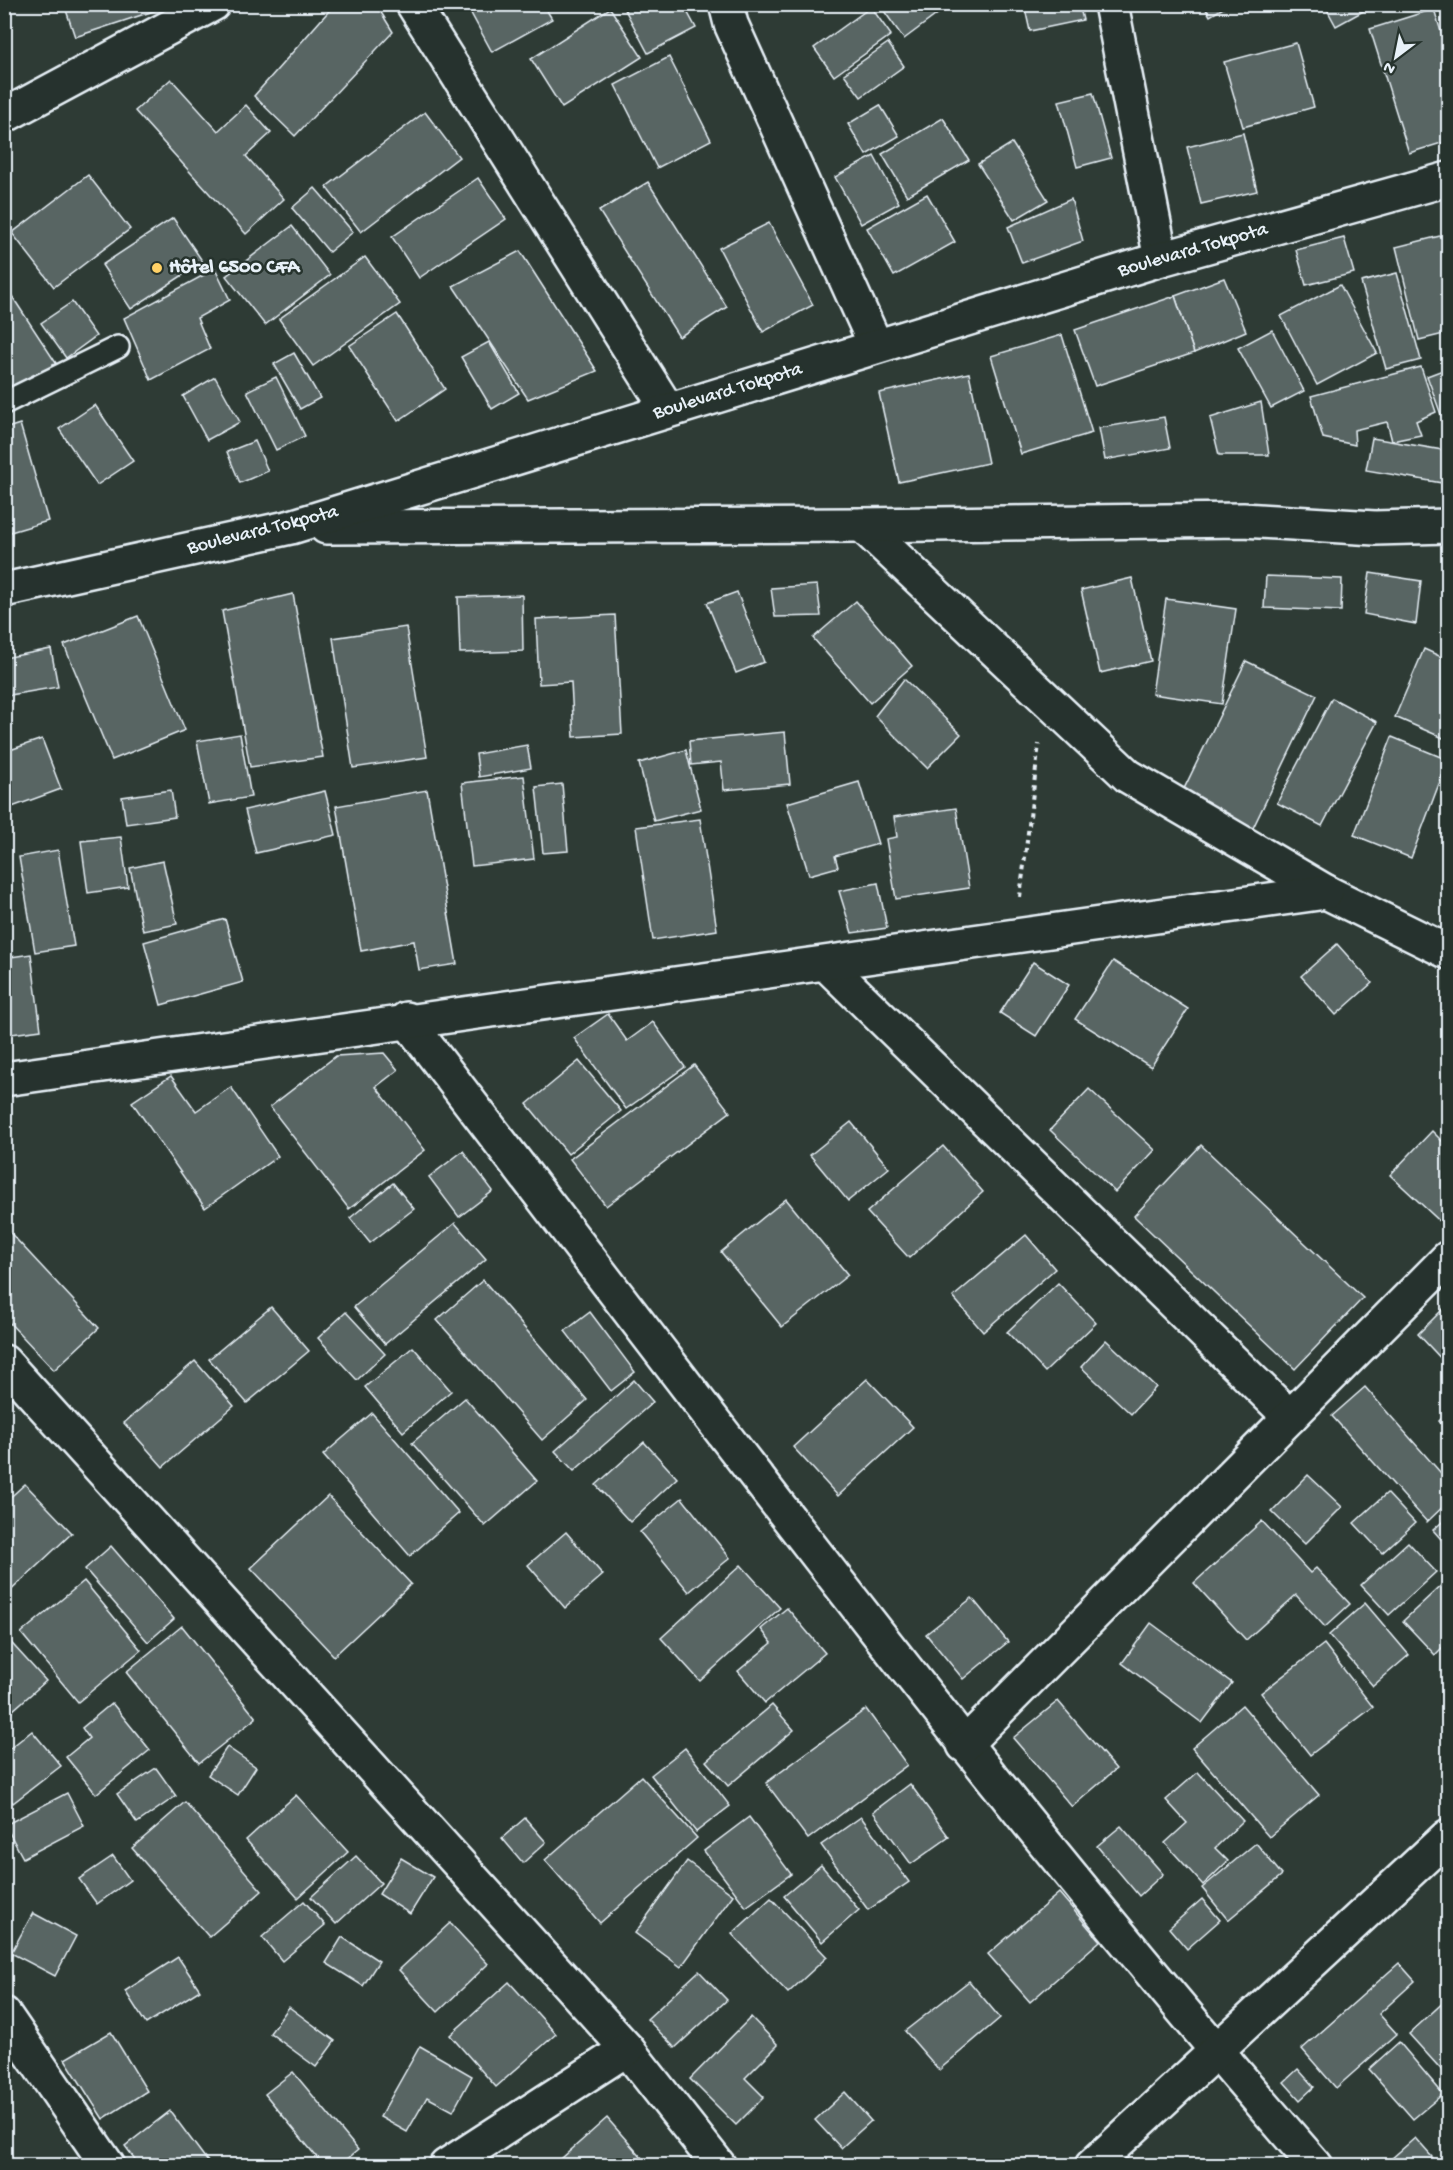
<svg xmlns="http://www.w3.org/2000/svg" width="1453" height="2170" font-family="'Gochi Hand',sans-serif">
  <rect width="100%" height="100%" fill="#2e3b35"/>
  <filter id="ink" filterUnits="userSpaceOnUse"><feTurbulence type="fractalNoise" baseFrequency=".0167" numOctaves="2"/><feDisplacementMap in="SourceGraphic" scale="12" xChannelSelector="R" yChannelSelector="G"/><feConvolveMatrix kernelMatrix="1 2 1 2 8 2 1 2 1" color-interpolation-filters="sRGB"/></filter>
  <g filter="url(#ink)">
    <g fill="#596563" stroke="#e8f1f8" stroke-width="1.5">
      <polygon points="64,4 175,4 75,37"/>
      <polygon points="335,4 376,4 393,32 295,136 254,96"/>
      <polygon points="466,4 543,4 552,19 492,52"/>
      <polygon points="622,4 683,4 696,28 648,53"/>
      <polygon points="850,4 862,4 854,10"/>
      <polygon points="879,4 951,4 904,39"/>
      <polygon points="1024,4 1079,4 1083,20 1030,31"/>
      <polygon points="1203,4 1230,4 1210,16"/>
      <polygon points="1324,4 1376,4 1336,26"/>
      <polygon points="871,7 891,35 834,76 814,48"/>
      <polygon points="610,8 642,57 562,108 531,59"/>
      <polygon points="1434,9 1448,54 1448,141 1409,153 1370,29"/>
      <polygon points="888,43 904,66 861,97 844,74"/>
      <polygon points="1296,43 1314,107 1243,127 1224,62"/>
      <polygon points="669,57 711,140 657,168 615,85"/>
      <polygon points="171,79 218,131 246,105 271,133 246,156 284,199 246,234 135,111"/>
      <polygon points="1093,93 1111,158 1077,167 1059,101"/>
      <polygon points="880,105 899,136 866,155 848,124"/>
      <polygon points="425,112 459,157 361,232 326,187"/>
      <polygon points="943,118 969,160 907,196 882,154"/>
      <polygon points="1243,133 1257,191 1201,204 1187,147"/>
      <polygon points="1012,143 1048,200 1014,220 978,164"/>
      <polygon points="874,156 899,203 861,224 835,177"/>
      <polygon points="88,175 130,229 54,287 12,233"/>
      <polygon points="478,178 506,219 419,278 392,237"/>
      <polygon points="648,182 727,307 679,337 599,211"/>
      <polygon points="315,188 353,232 329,252 292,208"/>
      <polygon points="927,194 955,242 894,276 867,228"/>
      <polygon points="1071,199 1083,241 1022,263 1008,227"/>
      <polygon points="173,218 203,262 131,309 102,265"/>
      <polygon points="769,223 813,305 763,332 719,248"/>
      <polygon points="292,226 330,275 265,325 226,276"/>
      <polygon points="1448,234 1448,333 1419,340 1396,247"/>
      <polygon points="1344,238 1354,273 1306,285 1296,250"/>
      <polygon points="520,251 597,371 528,399 453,286"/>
      <polygon points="365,257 400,304 313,366 279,319"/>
      <polygon points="215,269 230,300 197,318 210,349 151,380 124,318"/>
      <polygon points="1397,273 1421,360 1386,369 1361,282"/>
      <polygon points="1224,278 1246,331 1194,353 1175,296"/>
      <polygon points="4,284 56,363 14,391 4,377"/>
      <polygon points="1340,285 1377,353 1317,385 1281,316"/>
      <polygon points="1175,296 1194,353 1095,386 1075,330"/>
      <polygon points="72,302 96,336 66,358 41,323"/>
      <polygon points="397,314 445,389 398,421 349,346"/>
      <polygon points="1272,330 1304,391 1271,408 1238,348"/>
      <polygon points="1062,335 1092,433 1021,454 991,356"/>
      <polygon points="489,342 519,393 492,409 461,357"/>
      <polygon points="294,353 320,398 300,409 274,364"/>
      <polygon points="1421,367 1436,412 1416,421 1421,435 1392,441 1387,422 1354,430 1355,445 1323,438 1311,396"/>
      <polygon points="1448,368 1448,434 1427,376"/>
      <polygon points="969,373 988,463 899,482 879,393"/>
      <polygon points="215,377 240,422 207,440 183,396"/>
      <polygon points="276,377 305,436 276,450 247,391"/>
      <polygon points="1261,402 1269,455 1219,455 1210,418"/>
      <polygon points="95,405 133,461 97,485 59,429"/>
      <polygon points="1164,417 1170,448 1105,460 1099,428"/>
      <polygon points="20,424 48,521 4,534 4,429"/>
      <polygon points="1372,438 1448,451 1448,484 1366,470"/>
      <polygon points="255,441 268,471 240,483 227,452"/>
      <polygon points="1370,573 1421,581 1416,624 1364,614"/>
      <polygon points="1266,576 1342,579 1341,611 1264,608"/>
      <polygon points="1132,578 1151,661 1100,673 1081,590"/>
      <polygon points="817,585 821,616 775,617 771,588"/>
      <polygon points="737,592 764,662 736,673 707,603"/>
      <polygon points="293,594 323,757 250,767 222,611"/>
      <polygon points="522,595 523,651 460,653 458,597"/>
      <polygon points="1166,599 1236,609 1222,704 1152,694"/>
      <polygon points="856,601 912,666 870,703 813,638"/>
      <polygon points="615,615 622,734 574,737 571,682 539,684 536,619"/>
      <polygon points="138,616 185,730 112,760 64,645"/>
      <polygon points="406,627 427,757 353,768 333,638"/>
      <polygon points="51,649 58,687 4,696 4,658"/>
      <polygon points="1424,649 1448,660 1448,740 1395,717"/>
      <polygon points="1246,661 1317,695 1252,830 1181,795"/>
      <polygon points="904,679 961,734 927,768 875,716"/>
      <polygon points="1332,698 1377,722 1322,826 1277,803"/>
      <polygon points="785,732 790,784 724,790 721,762 691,765 689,741"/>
      <polygon points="240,734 251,797 209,804 197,741"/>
      <polygon points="1392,737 1448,760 1411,858 1354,835"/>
      <polygon points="42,739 61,789 4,810 4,752"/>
      <polygon points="527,745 531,768 479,777 476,754"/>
      <polygon points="686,750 701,809 654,821 639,763"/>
      <polygon points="524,776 534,859 472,866 462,783"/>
      <polygon points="859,782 878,844 835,856 838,867 809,875 787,803"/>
      <polygon points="562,784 568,851 543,853 536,787"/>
      <polygon points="171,790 175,817 126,824 122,797"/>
      <polygon points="427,790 457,964 419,970 414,941 361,951 336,806"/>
      <polygon points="325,791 336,835 256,853 245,810"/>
      <polygon points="956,808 969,888 896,899 886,839 897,837 894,817"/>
      <polygon points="700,819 717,930 653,940 636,827"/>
      <polygon points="121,837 128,887 88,893 81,841"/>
      <polygon points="58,850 74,946 35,952 19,857"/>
      <polygon points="163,861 177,924 143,931 130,868"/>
      <polygon points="878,883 887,928 852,933 839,891"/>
      <polygon points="225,919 243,982 161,1005 144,942"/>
      <polygon points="1337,944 1372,983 1336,1015 1301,976"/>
      <polygon points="31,954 41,1030 4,1035 4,958"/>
      <polygon points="1113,961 1188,1009 1151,1067 1075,1019"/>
      <polygon points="1033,962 1069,985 1036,1036 1000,1013"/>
      <polygon points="608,1014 627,1041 653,1022 685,1067 626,1109 574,1038"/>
      <polygon points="384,1053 398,1070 376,1087 425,1150 349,1209 270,1107 336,1056"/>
      <polygon points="579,1061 621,1111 568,1154 527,1104"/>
      <polygon points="694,1065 730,1112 606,1206 570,1159"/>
      <polygon points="171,1076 196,1111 231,1087 278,1156 205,1208 132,1102"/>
      <polygon points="1089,1089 1155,1150 1115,1192 1050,1130"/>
      <polygon points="851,1122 889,1168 848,1201 810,1155"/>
      <polygon points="1432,1131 1448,1147 1446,1227 1390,1175"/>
      <polygon points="1201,1145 1363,1298 1295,1369 1134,1216"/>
      <polygon points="943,1146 983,1192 909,1258 867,1212"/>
      <polygon points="463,1151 493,1191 459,1217 429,1177"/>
      <polygon points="393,1183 414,1209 370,1243 350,1218"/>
      <polygon points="786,1199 848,1275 782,1327 721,1252"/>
      <polygon points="455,1223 486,1259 385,1344 354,1307"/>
      <polygon points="4,1226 99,1328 54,1370 4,1317"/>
      <polygon points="1026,1235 1055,1269 983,1332 953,1297"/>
      <polygon points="483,1280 587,1400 542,1440 437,1320"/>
      <polygon points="1058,1283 1096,1323 1045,1372 1007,1332"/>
      <polygon points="1448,1304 1448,1366 1418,1334"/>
      <polygon points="271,1307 309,1351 247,1403 209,1359"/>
      <polygon points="346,1312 385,1354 357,1380 318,1338"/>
      <polygon points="590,1312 635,1372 611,1391 565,1331"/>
      <polygon points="1106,1340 1156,1387 1131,1414 1081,1367"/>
      <polygon points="413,1347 451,1391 403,1432 365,1387"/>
      <polygon points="195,1361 234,1406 163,1467 124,1423"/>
      <polygon points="867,1379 913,1427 838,1496 793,1447"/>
      <polygon points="634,1380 653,1402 574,1471 555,1451"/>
      <polygon points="1365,1387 1448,1481 1448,1502 1427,1522 1332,1416"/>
      <polygon points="465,1398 537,1481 485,1526 412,1443"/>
      <polygon points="1448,1412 1448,1432 1439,1421"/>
      <polygon points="372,1413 459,1513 410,1556 323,1455"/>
      <polygon points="644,1442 677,1478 630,1522 596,1485"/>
      <polygon points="1308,1475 1342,1507 1305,1544 1272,1512"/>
      <polygon points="25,1484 72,1533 4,1597 4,1503"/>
      <polygon points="1387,1493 1415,1523 1382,1553 1354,1523"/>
      <polygon points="328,1496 411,1584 334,1656 251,1568"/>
      <polygon points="682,1498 730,1558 689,1592 640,1532"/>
      <polygon points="1448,1517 1448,1547 1433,1530"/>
      <polygon points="1262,1521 1310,1573 1316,1568 1350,1604 1325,1627 1296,1595 1246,1640 1194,1583"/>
      <polygon points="566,1532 603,1575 565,1608 528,1565"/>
      <polygon points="1408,1542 1436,1572 1389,1615 1361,1585"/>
      <polygon points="111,1546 174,1619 148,1642 85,1569"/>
      <polygon points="741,1565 780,1608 700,1681 661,1638"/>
      <polygon points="84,1581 141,1650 78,1702 21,1633"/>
      <polygon points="1446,1581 1448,1584 1448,1642 1435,1655 1403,1621"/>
      <polygon points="972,1598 1008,1642 963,1679 926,1634"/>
      <polygon points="1365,1603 1409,1655 1373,1686 1329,1635"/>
      <polygon points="787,1608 825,1653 765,1703 738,1671 772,1643 761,1629"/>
      <polygon points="1151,1623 1232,1683 1202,1723 1122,1663"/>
      <polygon points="182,1626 256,1718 199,1763 126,1672"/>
      <polygon points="4,1635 46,1681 4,1718"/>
      <polygon points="1324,1644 1373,1707 1310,1755 1261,1693"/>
      <polygon points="1058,1701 1116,1769 1072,1807 1013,1738"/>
      <polygon points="112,1703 150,1750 96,1794 66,1757 89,1738 82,1728"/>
      <polygon points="772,1705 794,1730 728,1786 706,1761"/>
      <polygon points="1242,1705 1319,1795 1269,1837 1192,1748"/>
      <polygon points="866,1709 907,1765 808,1839 766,1783"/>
      <polygon points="32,1731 61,1766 13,1803 4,1792 4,1753"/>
      <polygon points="227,1747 256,1767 238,1795 208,1775"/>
      <polygon points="685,1748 730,1806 696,1832 651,1775"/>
      <polygon points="156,1768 176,1796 137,1823 117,1794"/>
      <polygon points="1198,1772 1243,1821 1215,1848 1228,1861 1203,1885 1165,1843 1187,1823 1166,1800"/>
      <polygon points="641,1776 697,1838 600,1923 545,1860"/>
      <polygon points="910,1784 949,1837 911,1864 873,1812"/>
      <polygon points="67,1793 84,1826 23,1858 5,1825"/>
      <polygon points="296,1795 348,1852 298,1898 246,1840"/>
      <polygon points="185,1802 262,1891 209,1937 132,1848"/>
      <polygon points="749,1817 791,1874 746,1907 704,1851"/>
      <polygon points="861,1817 909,1882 868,1910 821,1845"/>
      <polygon points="525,1818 546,1842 523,1863 502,1838"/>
      <polygon points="1121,1826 1163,1874 1139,1896 1097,1846"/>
      <polygon points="1256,1843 1282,1875 1228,1920 1202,1888"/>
      <polygon points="113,1856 130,1880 97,1904 79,1879"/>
      <polygon points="356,1856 381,1883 336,1924 311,1897"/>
      <polygon points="401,1858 433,1877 410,1914 379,1894"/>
      <polygon points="687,1861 733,1895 681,1967 635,1933"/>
      <polygon points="821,1865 859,1910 822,1942 784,1896"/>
      <polygon points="1059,1893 1100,1941 1030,2002 988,1954"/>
      <polygon points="771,1898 827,1957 788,1993 732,1934"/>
      <polygon points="1202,1899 1220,1920 1187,1949 1169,1928"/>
      <polygon points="304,1901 325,1925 282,1961 262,1937"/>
      <polygon points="33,1913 76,1936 55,1976 11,1953"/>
      <polygon points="450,1923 488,1964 438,2012 399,1970"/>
      <polygon points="342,1937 379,1961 363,1986 326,1963"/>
      <polygon points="178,1957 200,1990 146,2024 125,1991"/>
      <polygon points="1399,1963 1415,1981 1379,2014 1397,2034 1336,2088 1302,2049"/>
      <polygon points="699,1971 727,2000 675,2048 647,2019"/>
      <polygon points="969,1981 1000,2018 939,2070 905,2031"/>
      <polygon points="509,1982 556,2034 496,2087 450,2035"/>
      <polygon points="1448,1998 1448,2077 1409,2034"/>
      <polygon points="289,2007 335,2041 316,2067 270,2033"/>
      <polygon points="751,2017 778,2045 745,2078 764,2097 736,2125 690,2079"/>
      <polygon points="111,2032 147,2091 103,2119 65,2059"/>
      <polygon points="1399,2042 1443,2094 1413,2119 1369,2069"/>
      <polygon points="420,2046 472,2076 453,2111 427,2097 407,2132 380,2117"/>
      <polygon points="1298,2069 1314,2087 1300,2100 1284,2082"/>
      <polygon points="293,2072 358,2150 339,2166 324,2166 265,2094"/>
      <polygon points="845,2092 871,2121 841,2148 815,2120"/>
      <polygon points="170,2111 211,2166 140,2166 125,2146"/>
      <polygon points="607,2118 649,2166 553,2166"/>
      <polygon points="1415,2138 1440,2166 1383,2166"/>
    </g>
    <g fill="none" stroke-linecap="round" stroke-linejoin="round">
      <defs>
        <polyline id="lane" points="4,403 118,347"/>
        <g id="street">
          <polyline points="413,4 668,410"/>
          <polyline points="726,4 731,24 876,346"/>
          <polyline points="1111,4 1161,259"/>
          <polyline points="4,116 213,4"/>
          <polyline points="862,525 1128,776 1326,892 1448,952"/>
          <polyline points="826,964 1290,1417"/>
          <path d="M 406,1019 C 703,1406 994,1798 1316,2166"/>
          <path d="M 4,1079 C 445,1013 886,955 1326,892"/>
          <polyline points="4,1362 627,2049 719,2166"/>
          <polyline points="964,1745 1448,1258"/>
          <polyline points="4,2014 108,2166"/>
          <polyline points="446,2166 627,2049"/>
          <polyline points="1092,2166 1448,1836"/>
        </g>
        <g id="secondary">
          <polyline points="326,527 862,525 1243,520 1375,528 1448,526"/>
          <polyline points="4,590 291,527 1161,259 1448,179"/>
        </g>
      </defs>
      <use href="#lane" stroke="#e8f1f8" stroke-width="26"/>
      <use href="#street" stroke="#e8f1f8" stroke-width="38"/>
      <use href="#secondary" stroke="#e8f1f8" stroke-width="38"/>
      <polyline stroke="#e8f1f8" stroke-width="4" stroke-dasharray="4.5 4.5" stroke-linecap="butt" points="1020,897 1039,744"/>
      <use href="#lane" stroke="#26332d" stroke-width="21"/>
      <use href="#street" stroke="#26332d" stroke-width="33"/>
      <use href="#secondary" stroke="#26332d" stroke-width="33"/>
    </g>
  </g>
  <circle fill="#ffd166" stroke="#26332d" stroke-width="2" cx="157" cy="268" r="6"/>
  <g text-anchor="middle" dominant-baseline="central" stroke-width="5" stroke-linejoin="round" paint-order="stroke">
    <g font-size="20" fill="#e8f1f8" stroke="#26332d">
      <text transform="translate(1193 251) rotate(-16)">Boulevard Tokpota</text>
      <text transform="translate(728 392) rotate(-17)">Boulevard Tokpota</text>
      <text transform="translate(263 531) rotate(-14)">Boulevard Tokpota</text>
    </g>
    <g font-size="20" font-weight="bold" fill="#e8f1f8" stroke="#26332d" text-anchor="start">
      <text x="169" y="268">Hôtel 6500 CFA</text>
    </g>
  </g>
  <rect width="1453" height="2170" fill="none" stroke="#26332d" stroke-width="24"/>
  <rect x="12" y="12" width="1429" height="2146" fill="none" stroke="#e8f1f8" stroke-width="2" filter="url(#ink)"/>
  <g transform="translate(1396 57) rotate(212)" stroke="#26332d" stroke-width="4.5" paint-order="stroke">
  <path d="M0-4.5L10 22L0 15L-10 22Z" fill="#e8f1f8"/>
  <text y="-9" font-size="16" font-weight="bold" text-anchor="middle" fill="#e8f1f8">N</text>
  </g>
</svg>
